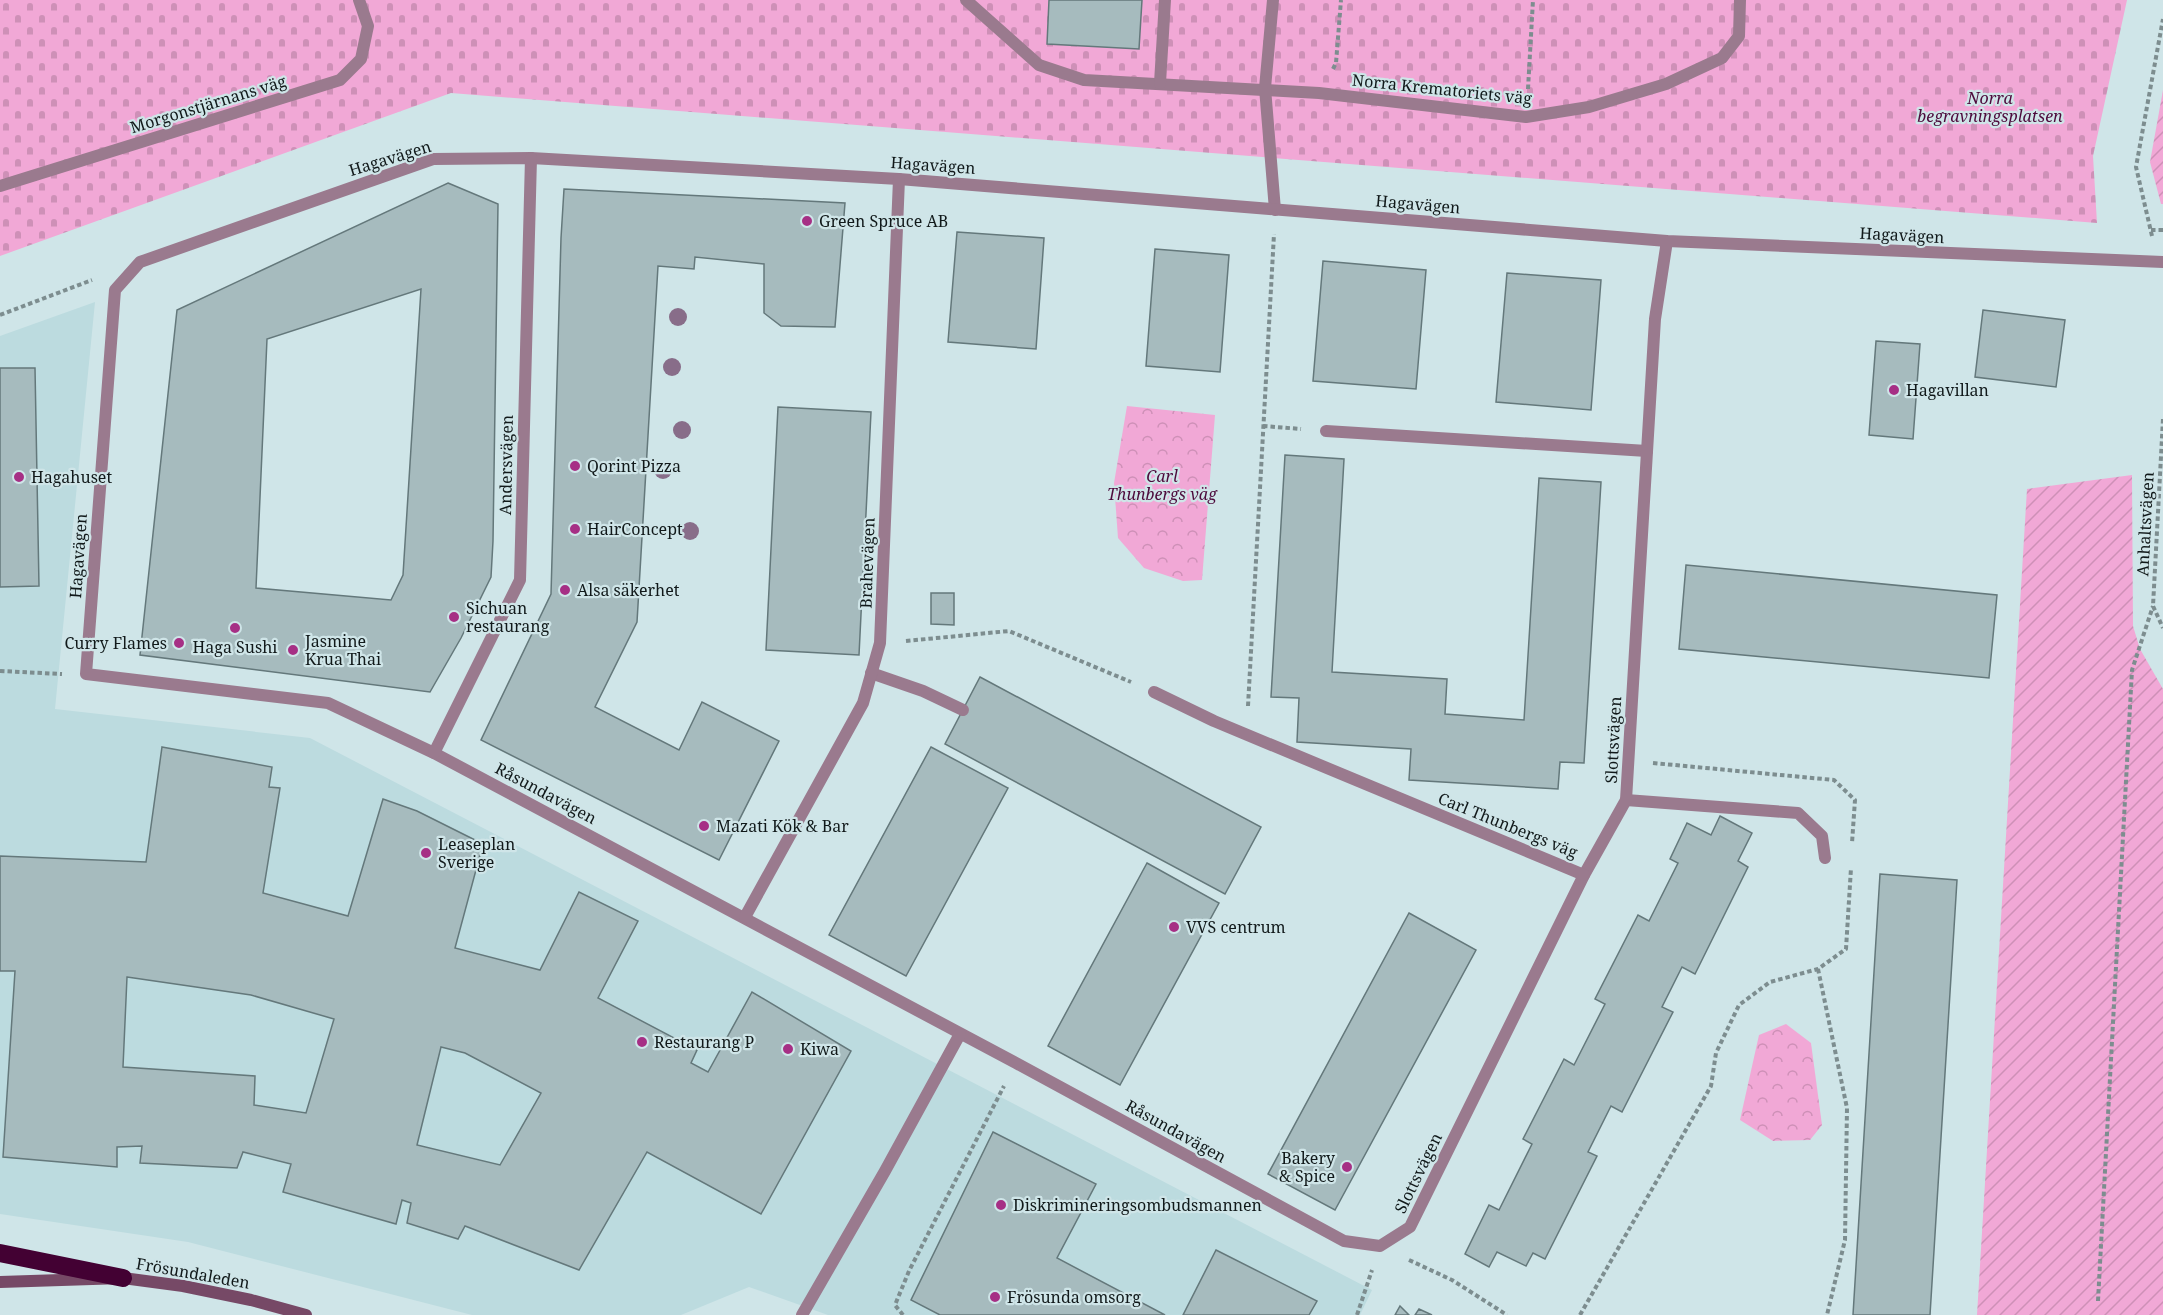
<svg xmlns="http://www.w3.org/2000/svg" width="2163" height="1315" font-family="'Noto Serif',serif">
  <defs>
    <pattern id="cemetery-stones" width="16" height="16" patternUnits="userSpaceOnUse" patternTransform="scale(1.5)"><rect width="16" height="16" fill="#f1a8d6"/><path d="M2 7V4a2 2 0 0 1 4 0v3zM10 15v-3a2 2 0 0 1 4 0v3z" fill="#ce90b7"/></pattern>
    <pattern id="park-crowns" width="20" height="18" patternUnits="userSpaceOnUse" patternTransform="scale(1.5)"><rect width="20" height="18" fill="#f1a8d6"/><path d="M2 6a3 3 0 1 1 6 0M12 15a3 3 0 1 1 6 0" fill="none" stroke="#ce90b7"/></pattern>
    <pattern id="garden-furrows" width="10" height="10" patternUnits="userSpaceOnUse" patternTransform="scale(1.5)"><rect width="10" height="10" fill="#f1a8d6"/><path d="M-1 1l2-2M0 10L10 0M9 11l2-2" fill="none" stroke="#ce90b7"/></pattern>
  </defs>
  <rect width="100%" height="100%" fill="#cfe5e8"/>
  <polygon fill="#bcdbdf" points="95,302 55,709 310,738 1372,1290 1360,1315 828,1315 749,1287 681,1315 472,1315 188,1242 0,1214 0,336"/>
  <polygon fill="url(#cemetery-stones)" points="0,0 2127,0 2093,156 2097,223 451,93 0,256"/>
  <g fill="url(#park-crowns)">
    <polygon points="1127,406 1215,415 1202,580 1183,581 1144,568 1118,538 1114,483"/>
    <polygon points="1786,1024 1811,1043 1822,1125 1810,1140 1773,1141 1740,1120 1759,1035"/>
  </g>
  <g fill="url(#garden-furrows)">
    <polygon points="2163,90 2163,204 2161,204 2150,162"/>
    <polygon points="2132,475 2133,626 2140,649 2163,689 2163,1315 1977,1315 2027,489"/>
  </g>
  <g fill="#a6bbbe" stroke="#64787b" stroke-width="1.5" fill-rule="evenodd">
    <polygon points="1049,0 1142,0 1139,49 1047,44"/>
    <path d="M 448,183 L 498,204 L 493,541 L 491,577 L 461,638 L 430,692 L 140,655 L 177,310 ZM 421,289 L 403,575 L 391,600 L 256,588 L 267,339 Z"/>
    <polygon points="564,189 845,203 835,327 781,326 764,313 764,264 695,257 694,269 658,266 637,622 595,707 679,750 702,702 779,741 719,860 481,740 551,594 561,238"/>
    <polygon points="957,232 1044,238 1036,349 948,342"/>
    <polygon points="1155,249 1229,255 1220,372 1146,366"/>
    <polygon points="1323,261 1426,270 1416,389 1313,381"/>
    <polygon points="1507,273 1601,280 1591,410 1496,402"/>
    <polygon points="1983,310 2065,320 2056,387 1975,377"/>
    <polygon points="1876,341 1920,344 1913,439 1869,435"/>
    <polygon points="0,368 35,368 39,586 0,587"/>
    <polygon points="778,407 871,412 859,655 766,650"/>
    <polygon points="1285,455 1344,459 1332,672 1447,679 1445,714 1524,720 1539,478 1601,482 1584,763 1560,762 1558,789 1409,780 1411,749 1297,742 1299,698 1271,697"/>
    <polygon points="1686,565 1997,595 1989,678 1679,649"/>
    <polygon points="931,593 954,593 954,625 931,624"/>
    <polygon points="980,677 1261,827 1225,894 945,744"/>
    <path d="M 162,747 L 272,767 L 269,787 L 280,788 L 263,893 L 348,916 L 383,799 L 417,811 L 483,844 L 455,948 L 540,970 L 579,892 L 638,921 L 598,998 L 697,1050 L 691,1063 L 708,1072 L 752,992 L 851,1051 L 761,1214 L 647,1152 L 579,1270 L 465,1226 L 458,1239 L 407,1223 L 411,1203 L 402,1200 L 396,1224 L 283,1192 L 291,1164 L 243,1152 L 237,1168 L 140,1163 L 142,1146 L 117,1147 L 117,1167 L 3,1157 L 15,971 L 0,971 L 0,856 L 146,862 ZM 127,977 L 251,995 L 334,1019 L 306,1113 L 254,1105 L 255,1076 L 123,1067 ZM 441,1047 L 465,1053 L 541,1093 L 500,1165 L 417,1145 Z"/>
    <polygon points="931,747 1008,788 906,976 829,935"/>
    <polygon points="1720,816 1752,833 1738,861 1748,867 1695,974 1682,967 1662,1007 1673,1012 1622,1112 1611,1106 1588,1152 1597,1156 1545,1259 1533,1253 1526,1266 1497,1252 1489,1267 1465,1254 1489,1205 1499,1210 1532,1144 1523,1139 1564,1059 1574,1065 1605,1004 1595,999 1638,915 1649,921 1678,863 1670,859 1687,823 1711,835"/>
    <polygon points="1147,863 1219,903 1120,1085 1048,1046"/>
    <polygon points="1880,874 1957,880 1930,1315 1853,1315"/>
    <polygon points="1409,913 1476,950 1335,1210 1268,1174"/>
    <polygon points="993,1132 1096,1184 1057,1258 1165,1315 940,1315 911,1300"/>
    <polygon points="1216,1250 1317,1301 1309,1315 1183,1315"/>
    <polygon points="1400,1306 1409,1315 1395,1315"/>
    <polygon points="1419,1309 1432,1315 1415,1315"/>
  </g>
  <g fill="none" stroke-linecap="round" stroke-linejoin="round">
    <g stroke="#7d8d8f" stroke-width="4" stroke-dasharray="4.5 3" stroke-linecap="butt">
      <polyline points="1333,69 1336,63 1341,0"/>
      <polyline points="1528,89 1533,0"/>
      <polyline points="2151,230 2163,230"/>
      <polyline points="2152,236 2136,167 2163,19"/>
      <polyline points="0,315 92,280"/>
      <polyline points="2163,419 2153,606 2163,628"/>
      <polyline points="1263,426 1301,429"/>
      <polyline points="906,641 1009,631 1131,682"/>
      <polyline points="0,671 62,674"/>
      <polyline points="1248,706 1274,234"/>
      <polyline points="1653,763 1834,780 1855,800 1852,843"/>
      <polyline points="1818,969 1847,1108 1845,1240 1827,1315"/>
      <polyline points="1409,1260 1452,1280 1507,1315"/>
      <polyline points="2098,1301 2132,670 2153,606"/>
      <polyline points="903,1315 895,1305 909,1271 1004,1086"/>
      <polyline points="1357,1315 1372,1270"/>
      <polyline points="1580,1315 1711,1086 1716,1053 1739,1005 1770,982 1818,969 1846,949 1851,868"/>
    </g>
    <g stroke="#9a7a8e" stroke-width="12">
      <polyline points="966,0 1039,65 1084,80 1319,93 1526,117 1589,107 1666,84 1722,58 1739,36 1740,0"/>
      <polyline points="1273,0 1265,88 1275,210"/>
      <polyline points="1160,83 1165,0"/>
      <polyline points="0,186 340,80 361,59 368,26 359,0"/>
      <polyline points="1326,431 1647,451"/>
      <polyline points="871,673 923,691 963,710"/>
      <polyline points="1626,800 1798,813 1822,836 1825,858"/>
    </g>
    <g stroke="#9a7a8e" stroke-width="12">
      <polyline points="1667,241 1655,319 1626,800 1584,875 1410,1227 1380,1246 1344,1241 1016,1063 434,753 328,703 86,674 115,290 140,262 433,159 531,158 899,179 1667,241 2163,262"/>
      <polyline points="1154,692 1214,721 1584,875"/>
      <polyline points="434,753 520,580 531,158"/>
      <polyline points="745,917 863,703 880,643 899,179"/>
      <polyline points="802,1315 885,1171 960,1034"/>
    </g>
    <polyline stroke="#764966" stroke-width="12" points="0,1282 123,1278 183,1286 251,1300 306,1315"/>
    <polyline stroke="#430133" stroke-width="18" points="0,1253 123,1278"/>
  </g>
  <g fill="#886d89">
    <circle cx="678" cy="317" r="9"/>
    <circle cx="672" cy="367" r="9"/>
    <circle cx="682" cy="430" r="9"/>
    <circle cx="663" cy="470" r="9"/>
    <circle cx="690" cy="531" r="9"/>
  </g>
  <g fill="#a62f85" stroke="#cfe5e8" stroke-width="2">
    <circle cx="807" cy="221" r="6"/>
    <circle cx="1894" cy="390" r="6"/>
    <circle cx="575" cy="466" r="6"/>
    <circle cx="19" cy="477" r="6"/>
    <circle cx="575" cy="529" r="6"/>
    <circle cx="565" cy="590" r="6"/>
    <circle cx="454" cy="617" r="6"/>
    <circle cx="235" cy="628" r="6"/>
    <circle cx="179" cy="643" r="6"/>
    <circle cx="293" cy="650" r="6"/>
    <circle cx="704" cy="826" r="6"/>
    <circle cx="426" cy="853" r="6"/>
    <circle cx="1174" cy="927" r="6"/>
    <circle cx="642" cy="1042" r="6"/>
    <circle cx="788" cy="1049" r="6"/>
    <circle cx="1347" cy="1167" r="6"/>
    <circle cx="1001" cy="1205" r="6"/>
    <circle cx="995" cy="1297" r="6"/>
  </g>
  <g text-anchor="middle" dominant-baseline="central" stroke-width="4.5" stroke-linejoin="round" paint-order="stroke">
    <g font-size="16" fill="#11191a" stroke="#cfe5e8">
      <text transform="translate(1442 89) rotate(6)">Norra Krematoriets väg</text>
      <text transform="translate(208 104) rotate(-17)">Morgonstjärnans väg</text>
      <text transform="translate(390 158) rotate(-17)">Hagavägen</text>
      <text transform="translate(933 165) rotate(4)">Hagavägen</text>
      <text transform="translate(1418 204) rotate(5)">Hagavägen</text>
      <text transform="translate(1902 235) rotate(3)">Hagavägen</text>
      <text transform="translate(506 465) rotate(-89)">Andersvägen</text>
      <text transform="translate(2145 524) rotate(-87)">Anhaltsvägen</text>
      <text transform="translate(78 556) rotate(-86)">Hagavägen</text>
      <text transform="translate(867 563) rotate(-88)">Brahevägen</text>
      <text transform="translate(1613 740) rotate(-87)">Slottsvägen</text>
      <text transform="translate(546 793) rotate(28)">Råsundavägen</text>
      <text transform="translate(1508 825) rotate(22)">Carl Thunbergs väg</text>
      <text transform="translate(1176 1131) rotate(29)">Råsundavägen</text>
      <text transform="translate(1418 1173) rotate(-64)">Slottsvägen</text>
      <text transform="translate(193 1273) rotate(10)">Frösundaleden</text>
    </g>
    <g font-size="16" font-style="italic" fill="#4d0a3c" stroke="#cfe5e8">
      <text x="1990" y="98">Norra<tspan x="1990" dy="18">begravningsplatsen</tspan></text>
      <text x="1162" y="476">Carl<tspan x="1162" dy="18">Thunbergs väg</tspan></text>
    </g>
    <g font-size="16" fill="#11191a" stroke="#cfe5e8" text-anchor="start">
      <text x="819" y="221">Green Spruce AB</text>
      <text x="1906" y="390">Hagavillan</text>
      <text x="587" y="466">Qorint Pizza</text>
      <text x="31" y="477">Hagahuset</text>
      <text x="587" y="529">HairConcept</text>
      <text x="577" y="590">Alsa säkerhet</text>
      <text x="466" y="608">Sichuan<tspan x="466" dy="18">restaurang</tspan></text>
      <text x="305" y="641">Jasmine<tspan x="305" dy="18">Krua Thai</tspan></text>
      <text x="167" y="643" text-anchor="end">Curry Flames</text>
      <text x="235" y="647" text-anchor="middle">Haga Sushi</text>
      <text x="716" y="826">Mazati Kök &amp; Bar</text>
      <text x="438" y="844">Leaseplan<tspan x="438" dy="18">Sverige</tspan></text>
      <text x="1186" y="927">VVS centrum</text>
      <text x="654" y="1042">Restaurang P</text>
      <text x="800" y="1049">Kiwa</text>
      <text x="1335" y="1158" text-anchor="end">Bakery<tspan x="1335" dy="18">&amp; Spice</tspan></text>
      <text x="1013" y="1205">Diskrimineringsombudsmannen</text>
      <text x="1007" y="1297">Frösunda omsorg</text>
    </g>
  </g>
</svg>
